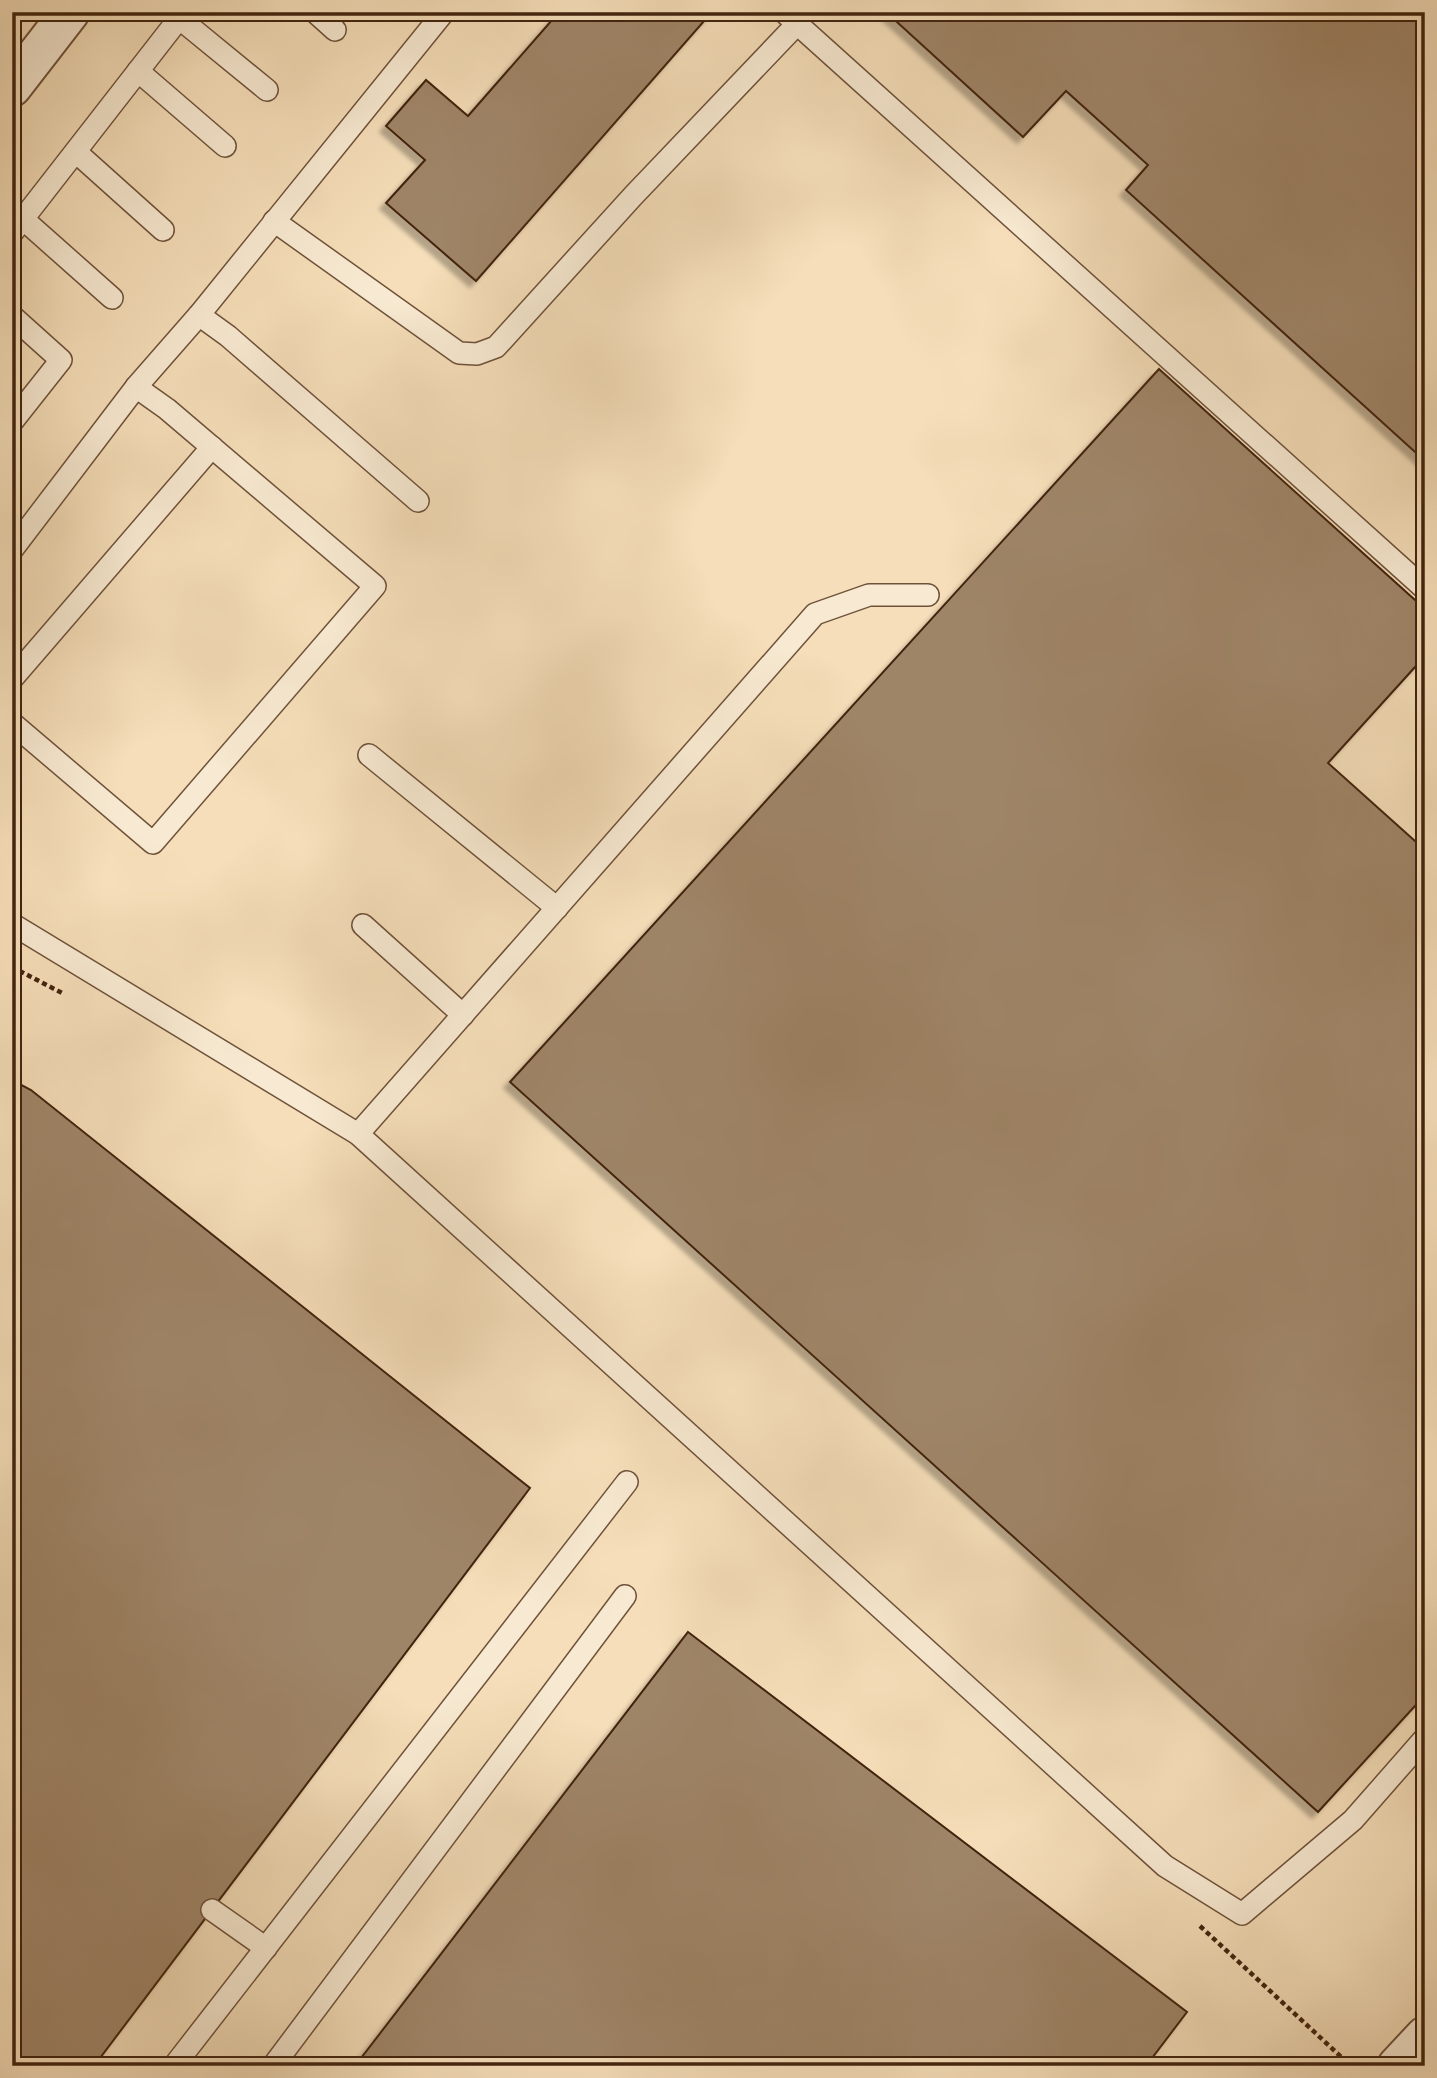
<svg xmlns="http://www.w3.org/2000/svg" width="1437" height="2078" font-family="'IM FELL DW Pica',serif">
  <defs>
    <filter id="shadow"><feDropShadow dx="-6" dy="6" stdDeviation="2" flood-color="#0004"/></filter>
  </defs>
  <rect width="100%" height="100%" fill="#f5deb9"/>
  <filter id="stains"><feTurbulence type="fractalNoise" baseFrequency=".00286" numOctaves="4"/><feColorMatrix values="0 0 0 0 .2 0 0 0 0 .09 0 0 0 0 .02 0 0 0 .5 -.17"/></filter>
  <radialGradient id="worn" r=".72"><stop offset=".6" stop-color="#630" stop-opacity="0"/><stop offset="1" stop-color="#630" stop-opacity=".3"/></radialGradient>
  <g fill="#9f8567" stroke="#42240f" stroke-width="2" filter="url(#shadow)">
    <polygon points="559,12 712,12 476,281 386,203 425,160 386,126 426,80 468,116"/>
    <polygon points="886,12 1425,12 1425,461 1126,190 1148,165 1066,91 1023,137"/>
    <polygon points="1159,369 1425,609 1425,656 1328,763 1425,850 1425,1695 1318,1812 510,1082"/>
    <polygon points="12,1080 31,1090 530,1488 94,2066 12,2066"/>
    <polygon points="688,1632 1187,2012 1146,2066 355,2066"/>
  </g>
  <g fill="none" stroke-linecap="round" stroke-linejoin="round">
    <defs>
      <g id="lane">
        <polyline points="315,12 335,30"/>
        <polyline points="784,12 1425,589"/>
        <polyline points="179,18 267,90"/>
        <polyline points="138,71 225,146"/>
        <polyline points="76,152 163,230"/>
        <polyline points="23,219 112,298"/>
        <polyline points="274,221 459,353 477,354 496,347 633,196 797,24"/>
        <polyline points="12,233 184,12"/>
        <polyline points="199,315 228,336 418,501"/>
        <polyline points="12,316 61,360 12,422"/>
        <polyline points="12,550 136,387 199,315 444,12"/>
        <polyline points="12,679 212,447"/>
        <polyline points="12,723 153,843 375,586 167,409 136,387"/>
        <polyline points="369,755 557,908"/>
        <polyline points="12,924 358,1134 1165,1866 1242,1914 1353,1820 1425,1738"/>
        <polyline points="363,925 463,1015"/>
        <polyline points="358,1134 815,614 869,595 928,595"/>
        <polyline points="212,1910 266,1948"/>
        <polyline points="174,2066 627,1482"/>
        <polyline points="273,2066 625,1596"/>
      </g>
      <g id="street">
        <polyline points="12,87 70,12"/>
        <polyline points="1397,2066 1425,2036"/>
      </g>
    </defs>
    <use href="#lane" stroke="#6f523a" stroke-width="24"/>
    <use href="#street" stroke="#6f523a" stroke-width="42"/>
    <g stroke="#42240f" stroke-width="4.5" stroke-dasharray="5 3.5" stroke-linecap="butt">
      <polyline points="12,967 64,994"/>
      <polyline points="1200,1926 1351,2066"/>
    </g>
    <use href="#lane" stroke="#f8ead2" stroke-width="21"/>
    <use href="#street" stroke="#f8ead2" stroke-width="38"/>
  </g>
  <rect width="1437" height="2078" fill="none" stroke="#f5deb9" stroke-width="42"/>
  <rect x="14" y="14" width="1409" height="2050" fill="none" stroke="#42240f" stroke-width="3.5"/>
  <rect x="21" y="21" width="1395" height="2036" fill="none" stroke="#42240f" stroke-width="2"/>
  <rect width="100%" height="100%" filter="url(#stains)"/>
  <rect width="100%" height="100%" fill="url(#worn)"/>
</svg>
